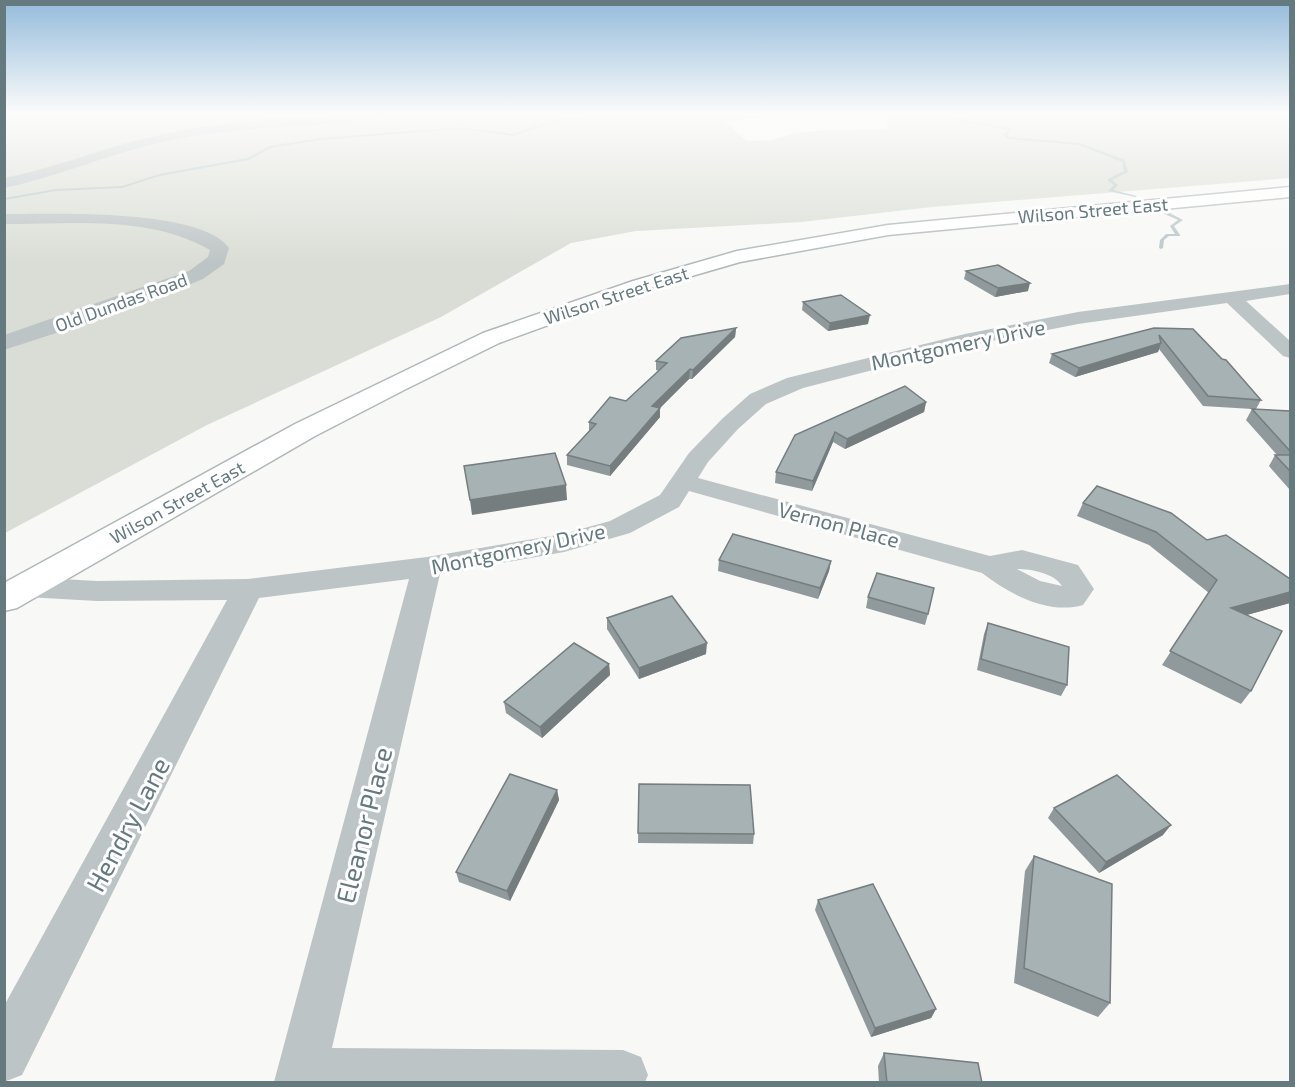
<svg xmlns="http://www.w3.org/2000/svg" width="1295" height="1087" font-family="'Exo 2',sans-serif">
  <rect width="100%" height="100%" fill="#f8f8f6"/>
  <polygon fill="#daddd5" points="5,113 821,113 724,121 747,141 772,140 795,133 826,130 885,129 888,125 884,118 874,113 1281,113 1290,114 1290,178 932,207 801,222 636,231 571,243 441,317 207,425 5,533"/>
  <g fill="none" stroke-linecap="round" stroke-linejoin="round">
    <g fill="#b6c6c7" fill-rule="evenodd">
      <polygon points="619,113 628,113 550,123 513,136 458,129 320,140 271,148 249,160 160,176 122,188 56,191 4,200 4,198 56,189 122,186 159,174 247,158 270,146 320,138 458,127 513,134 549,121"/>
      <polygon points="944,116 1011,128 1007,135 1010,137 1080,143 1125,160 1128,172 1112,180 1118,185 1113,190 1137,196 1135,197 1108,191 1114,185 1108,181 1108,179 1124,171 1122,162 1079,145 1008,139 1003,135 1008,130 943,118"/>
      <polygon points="1160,210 1164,210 1183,220 1174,226 1180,235 1180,236 1169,236 1164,240 1163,248 1161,249 1159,248 1160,240 1166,234 1175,234 1170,226 1178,220 1160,212"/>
    </g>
    <defs>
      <polygon id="secondary" points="1290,187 1290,197 888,235 740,262 647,289 499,343 406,389 315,436 17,608 4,611 4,583 295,424 388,379 483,333 633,281 737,251 888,225"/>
    </defs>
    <use href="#secondary" stroke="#b0b8ba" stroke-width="3"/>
    <path fill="#bdc4c5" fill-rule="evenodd" d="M 1290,284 L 1290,294 L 1246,301 L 1290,341 L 1290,358 L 1283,356 L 1227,303 L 1078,324 L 966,346 L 803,388 L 766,404 L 738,429 L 708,462 L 698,478 L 990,556 L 1022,550 L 1078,565 L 1094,589 L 1083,605 C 1048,615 1009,594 982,573 L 689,491 L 679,507 L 630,533 L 564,552 L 440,574 L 332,1048 L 623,1050 L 641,1057 L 648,1075 L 645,1082 L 274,1082 L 409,579 L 259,598 L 22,1075 L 4,1082 L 4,1006 L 227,600 L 97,601 L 26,597 L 15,594 L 11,587 L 15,580 L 26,577 L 97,581 L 248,579 L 427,557 L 563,534 L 610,521 L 660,495 L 689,453 L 722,419 L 750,394 L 787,378 L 965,334 L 1078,312 ZM 1017,569 C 1031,569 1054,573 1062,586 L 1040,581 Z"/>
    <g fill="#bdc4c5" fill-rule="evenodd">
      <path d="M 351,113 L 388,113 C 377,123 287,126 267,128 C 230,131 194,134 158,143 C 106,155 57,177 4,188 L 4,178 C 56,168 104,147 155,136 C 219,121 286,119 351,113 Z"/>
      <path d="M 4,214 C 51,214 202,208 229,248 L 224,264 L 203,279 L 120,312 L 4,350 L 4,335 L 189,271 L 208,257 L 210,250 C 150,215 72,224 4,224 Z"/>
    </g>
    <use href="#secondary" fill="#fff" fill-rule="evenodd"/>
  </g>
  <g fill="#90999c">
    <polygon points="966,271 1028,291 995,297 964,279"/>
    <polygon points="803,302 868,324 828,331 802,310"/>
    <polygon points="736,328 735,337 692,379 689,379 660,408 660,417 610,476 567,465 567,455 589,431 589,422 626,401 659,371 656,370 656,361"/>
    <polygon points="1154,328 1261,400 1256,409 1290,411 1290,490 1269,466 1275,455 1277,455 1246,420 1252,409 1203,406 1159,349 1158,352 1075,377 1049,363 1052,354"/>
    <polygon points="926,402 924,412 845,449 833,442 812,491 775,483 776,472 795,435"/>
    <polygon points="1083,503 1207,540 1290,579 1290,603 1246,615 1251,691 1241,704 1162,665 1209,593 1149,545 1077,516"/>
    <polygon points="719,560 831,561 829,571 818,599 718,571"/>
    <polygon points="868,597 928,614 925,625 866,608"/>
    <polygon points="607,618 706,654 639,679 607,629"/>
    <polygon points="988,623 1067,685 1061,696 977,670 984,634"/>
    <polygon points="609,664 610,675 542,738 506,713 504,702"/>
    <polygon points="639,784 754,834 753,844 638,843"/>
    <polygon points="557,790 559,800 510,901 459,882 456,872"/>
    <polygon points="1054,808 1163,835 1099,873 1048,818"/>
    <polygon points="1034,856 1110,1003 1098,1017 1014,983 1025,871"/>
    <polygon points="818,900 936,1009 931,1018 871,1037 815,910"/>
    <polygon points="884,1053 982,1083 879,1083 878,1066"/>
  </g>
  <g fill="#757d7f">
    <polygon points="1030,283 1028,291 995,297 998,288"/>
    <polygon points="870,315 868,324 828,331 830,323"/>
    <polygon points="736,328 735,337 692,379 693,370"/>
    <polygon points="1161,343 1158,352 1075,377 1079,368"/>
    <polygon points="690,369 689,379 660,408 660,417 610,476 610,466 652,406"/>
    <polygon points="926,402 924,412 845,449 847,439"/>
    <polygon points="835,432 833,442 812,491 813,481"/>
    <polygon points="566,485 567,500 472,515 470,500"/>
    <polygon points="831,561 829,571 818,599 820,588"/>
    <polygon points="1290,592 1290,603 1222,622 1231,608"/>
    <polygon points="707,643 706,654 639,679 639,668"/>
    <polygon points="609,664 610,675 542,738 540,727"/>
    <polygon points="557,790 559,800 510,901 507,891"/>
    <polygon points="1171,825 1163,835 1099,873 1106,862"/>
    <polygon points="936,1009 931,1018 871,1037 875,1028"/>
  </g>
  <g fill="#a7b2b5" stroke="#757d7f" stroke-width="1.5">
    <polygon points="998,265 1030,283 998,288 966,271"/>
    <polygon points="841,295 870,315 830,323 803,302"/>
    <polygon points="736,328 693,370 690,369 652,406 660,408 610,466 567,455 596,424 589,422 610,397 626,401 667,363 656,361 681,338"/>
    <polygon points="1154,328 1193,329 1222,359 1226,360 1261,400 1208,396 1159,335 1161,343 1079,368 1052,354"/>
    <polygon points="905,386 926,402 847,439 835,432 813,481 776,472 795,435"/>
    <polygon points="1252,409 1290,411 1290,451"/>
    <polygon points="555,453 566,485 470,500 464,466"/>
    <polygon points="1275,455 1290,455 1290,471"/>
    <polygon points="1097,486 1171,513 1207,540 1226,535 1290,579 1290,592 1231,608 1282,631 1251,691 1170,651 1217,580 1156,532 1083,503"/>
    <polygon points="733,534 831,561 820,588 719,560"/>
    <polygon points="877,573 934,588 928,614 868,597"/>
    <polygon points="672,596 707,643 639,668 607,618"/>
    <polygon points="988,623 1069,647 1067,685 981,659"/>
    <polygon points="574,643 609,664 540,727 504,702"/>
    <polygon points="510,774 557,790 507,891 456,872"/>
    <polygon points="1117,775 1171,825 1106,862 1054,808"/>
    <polygon points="639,784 750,785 754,834 638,833"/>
    <polygon points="1034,856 1112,884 1110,1003 1024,968"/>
    <polygon points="873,884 936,1009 875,1028 818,900"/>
    <polygon points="884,1053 978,1063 982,1083 887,1083"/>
  </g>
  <linearGradient id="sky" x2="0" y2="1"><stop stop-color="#94bbdb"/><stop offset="0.43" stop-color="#fcfcfb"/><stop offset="1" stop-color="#fcfcfb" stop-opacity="0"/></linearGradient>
  <rect width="1295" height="265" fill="url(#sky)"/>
  <g text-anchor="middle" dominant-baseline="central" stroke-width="6" stroke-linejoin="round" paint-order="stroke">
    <g font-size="18" fill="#657a7f" stroke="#fff">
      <text transform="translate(1093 210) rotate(-5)">Wilson Street East</text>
      <text transform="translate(616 295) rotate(-18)">Wilson Street East</text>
      <text transform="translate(121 302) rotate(-20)">Old Dundas Road</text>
      <text transform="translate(177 502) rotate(-29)">Wilson Street East</text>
    </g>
    <g font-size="21" fill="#657a7f" stroke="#fff">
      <text transform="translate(958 344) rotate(-12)">Montgomery Drive</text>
      <text transform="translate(839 524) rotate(15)">Vernon Place</text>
      <text transform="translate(518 548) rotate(-12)">Montgomery Drive</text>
    </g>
    <g font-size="26" fill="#657a7f" stroke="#fff">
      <text transform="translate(127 824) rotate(-62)">Hendry Lane</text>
      <text transform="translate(363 825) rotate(-76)">Eleanor Place</text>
    </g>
  </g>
  <rect width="1295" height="1087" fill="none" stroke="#657a7f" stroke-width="12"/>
</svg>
